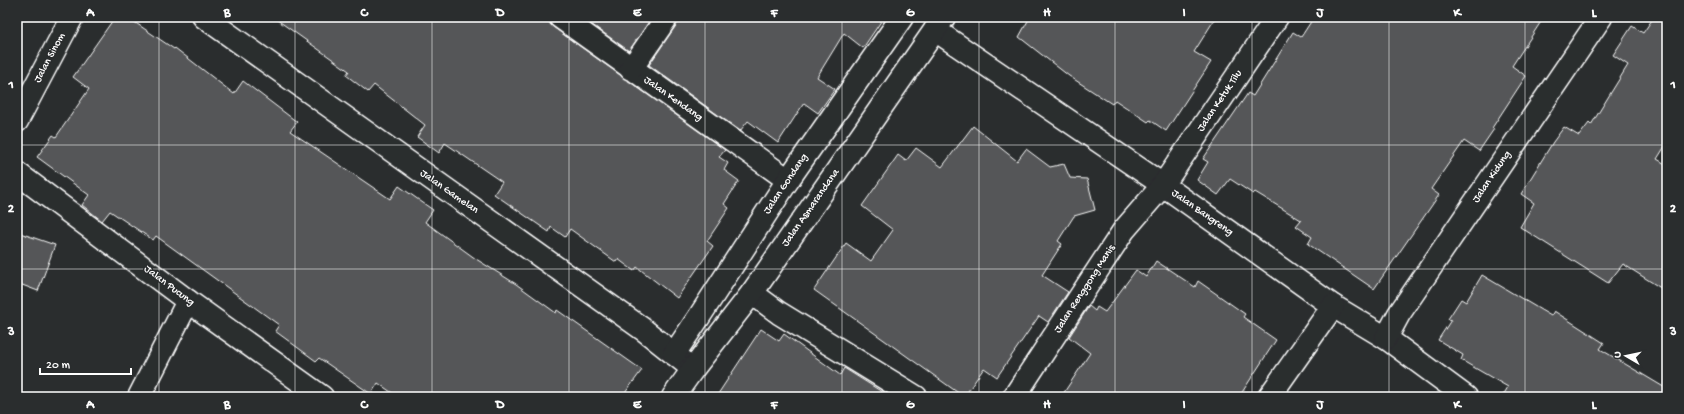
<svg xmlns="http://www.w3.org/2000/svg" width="1684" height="414" font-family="'Gochi Hand',sans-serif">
  <rect width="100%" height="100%" fill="#2a2d2e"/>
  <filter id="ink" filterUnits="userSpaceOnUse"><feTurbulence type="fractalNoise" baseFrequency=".025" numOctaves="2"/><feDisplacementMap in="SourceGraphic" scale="8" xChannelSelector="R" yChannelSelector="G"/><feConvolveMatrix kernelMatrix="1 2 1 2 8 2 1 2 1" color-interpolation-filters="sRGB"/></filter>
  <g filter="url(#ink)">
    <g fill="#555758" stroke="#fff">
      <polygon points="115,17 127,17 174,49 175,48 234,94 243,81 297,122 290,131 390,199 399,186 433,210 425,222 476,259 516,284 556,313 557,310 642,370 622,397 398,397 378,383 371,394 319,358 316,361 275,331 279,325 156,236 153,240 110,211 102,221 82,205 89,195 37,157 53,135 56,137 89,89 73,77"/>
      <polygon points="273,17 548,17 549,22 553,27 725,150 719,157 728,163 724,170 739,181 724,204 729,208 707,241 713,246 677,298 637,267 634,271 618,259 616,262 570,229 565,237 551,227 549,232 494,194 502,182 445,143 439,153 417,137 425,125 374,85 368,92 346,75 349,71"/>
      <polygon points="581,17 652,17 629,51"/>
      <polygon points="679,17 884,17 863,48 844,33 817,77 835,89 818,113 804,103 778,143 748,121 740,131 649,65 677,24"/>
      <polygon points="1030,17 1216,17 1194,52 1211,62 1166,131 1150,120 1148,122 1115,100 1112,104 1069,76 1019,37"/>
      <polygon points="1314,17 1544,17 1512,66 1526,76 1492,128 1494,129 1479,151 1464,141 1431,189 1439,195 1374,289 1308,244 1312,237 1296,226 1301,220 1255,192 1253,194 1230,179 1218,195 1197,180 1208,162 1203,159 1248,93 1253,96 1293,32 1301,37"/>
      <polygon points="1654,17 1667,17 1667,143 1657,159 1667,165 1667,292 1623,264 1608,283 1520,227 1534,203 1521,194 1553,142 1564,127 1579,136 1589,123 1591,125 1628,65 1613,55 1632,26 1643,33"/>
      <polygon points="973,126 1017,161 1026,149 1050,167 1064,164 1070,178 1087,179 1095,210 1074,216 1058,241 1062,244 1042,275 1068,292 1048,322 1039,316 997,377 984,368 964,397 814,290 846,243 871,261 893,230 862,206 898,155 906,161 916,148 942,167"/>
      <polygon points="17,232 55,245 38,291 17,283"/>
      <polygon points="1156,261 1195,287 1198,281 1245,314 1243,317 1276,340 1239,397 1061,397 1090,353 1069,337 1089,306 1095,311 1097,307 1105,312 1136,270 1146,277"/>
      <polygon points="1482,275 1551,316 1554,311 1604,343 1600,349 1667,389 1667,397 1502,397 1508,387 1461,360 1463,355 1438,340 1451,320 1448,319 1461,299 1466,302"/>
      <polygon points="761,329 779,341 784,334 840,375 844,368 890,397 716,397"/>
    </g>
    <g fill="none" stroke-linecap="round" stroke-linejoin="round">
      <defs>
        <g id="minor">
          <polyline points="204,17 644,330 693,369"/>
          <polyline points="560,17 788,180"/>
          <polyline points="935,30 1163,185 1333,306 1386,338 1466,397"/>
          <polyline points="631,69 667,17"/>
          <polyline points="17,121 72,17"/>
          <polyline points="17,173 188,301 322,397"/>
          <polyline points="752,293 779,313 916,397"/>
          <polyline points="1386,338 1399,314 1601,17"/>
          <polyline points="674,354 699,317 788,180 902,17"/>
          <polyline points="139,397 188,301"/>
          <polyline points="673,397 693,369 752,293 944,17"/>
          <polyline points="1014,397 1124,230 1163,185 1277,17"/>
          <polyline points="1269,397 1333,306"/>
        </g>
      </defs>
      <use href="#minor" stroke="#fff" stroke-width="25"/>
      <use href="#minor" stroke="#2a2d2e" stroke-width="22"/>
    </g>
  </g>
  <path fill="none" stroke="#fff" stroke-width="1" stroke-opacity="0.55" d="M 159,17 L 159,397M 295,17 L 295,397M 432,17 L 432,397M 569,17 L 569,397M 705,17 L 705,397M 842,17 L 842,397M 979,17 L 979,397M 1115,17 L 1115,397M 1252,17 L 1252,397M 1389,17 L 1389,397M 1525,17 L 1525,397M 17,145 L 1667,145M 17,269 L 1667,269"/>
  <g text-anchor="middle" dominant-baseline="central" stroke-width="3" stroke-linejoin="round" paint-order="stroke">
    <g font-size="11" fill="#fff" stroke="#2a2d2e">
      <text transform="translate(50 58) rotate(-62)">Jalan Sinom</text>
      <text transform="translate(673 99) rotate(35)">Jalan Kendang</text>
      <text transform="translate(1220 101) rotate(-56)">Jalan Ketuk Tilu</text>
      <text transform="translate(1492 177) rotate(-56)">Jalan Kidung</text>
      <text transform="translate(786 184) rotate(-56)">Jalan Gondang</text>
      <text transform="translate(449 192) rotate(35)">Jalan Gamelan</text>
      <text transform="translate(811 208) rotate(-55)">Jalan Asmarandana</text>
      <text transform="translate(1202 213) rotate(35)">Jalan Bangreng</text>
      <text transform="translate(169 286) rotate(37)">Jalan Pucung</text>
      <text transform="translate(1085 289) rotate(-57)">Jalan Renggong Manis</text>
    </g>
  </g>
  <rect width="1684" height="414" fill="none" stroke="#2a2d2e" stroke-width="44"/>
  <g transform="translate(1626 356) rotate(279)" stroke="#2a2d2e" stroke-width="3" paint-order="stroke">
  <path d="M0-3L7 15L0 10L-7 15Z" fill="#ffffff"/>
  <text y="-6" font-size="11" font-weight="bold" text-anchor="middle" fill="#ffffff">U</text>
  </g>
  <path d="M40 368v6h91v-6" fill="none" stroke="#ffffff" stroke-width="2"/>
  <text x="46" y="368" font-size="12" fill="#ffffff" stroke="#2a2d2e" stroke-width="3" paint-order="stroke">20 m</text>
  <rect x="22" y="22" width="1640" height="370" fill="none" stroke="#fff" stroke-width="1.5"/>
  <g font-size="13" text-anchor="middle" font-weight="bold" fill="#fff">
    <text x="90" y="16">A</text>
    <text x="227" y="16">B</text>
    <text x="364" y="16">C</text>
    <text x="500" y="16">D</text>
    <text x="637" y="16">E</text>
    <text x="774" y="16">F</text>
    <text x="910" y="16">G</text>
    <text x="1047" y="16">H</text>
    <text x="1184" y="16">I</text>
    <text x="1320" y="16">J</text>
    <text x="1457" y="16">K</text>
    <text x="1594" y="16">L</text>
    <text x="11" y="88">1</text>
    <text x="1673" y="88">1</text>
    <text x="11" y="212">2</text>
    <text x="1673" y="212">2</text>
    <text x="11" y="335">3</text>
    <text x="1673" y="335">3</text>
    <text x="90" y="408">A</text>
    <text x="227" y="408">B</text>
    <text x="364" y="408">C</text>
    <text x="500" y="408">D</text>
    <text x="637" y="408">E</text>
    <text x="774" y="408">F</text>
    <text x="910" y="408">G</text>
    <text x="1047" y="408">H</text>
    <text x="1184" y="408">I</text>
    <text x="1320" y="408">J</text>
    <text x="1457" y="408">K</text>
    <text x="1594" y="408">L</text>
  </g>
</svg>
